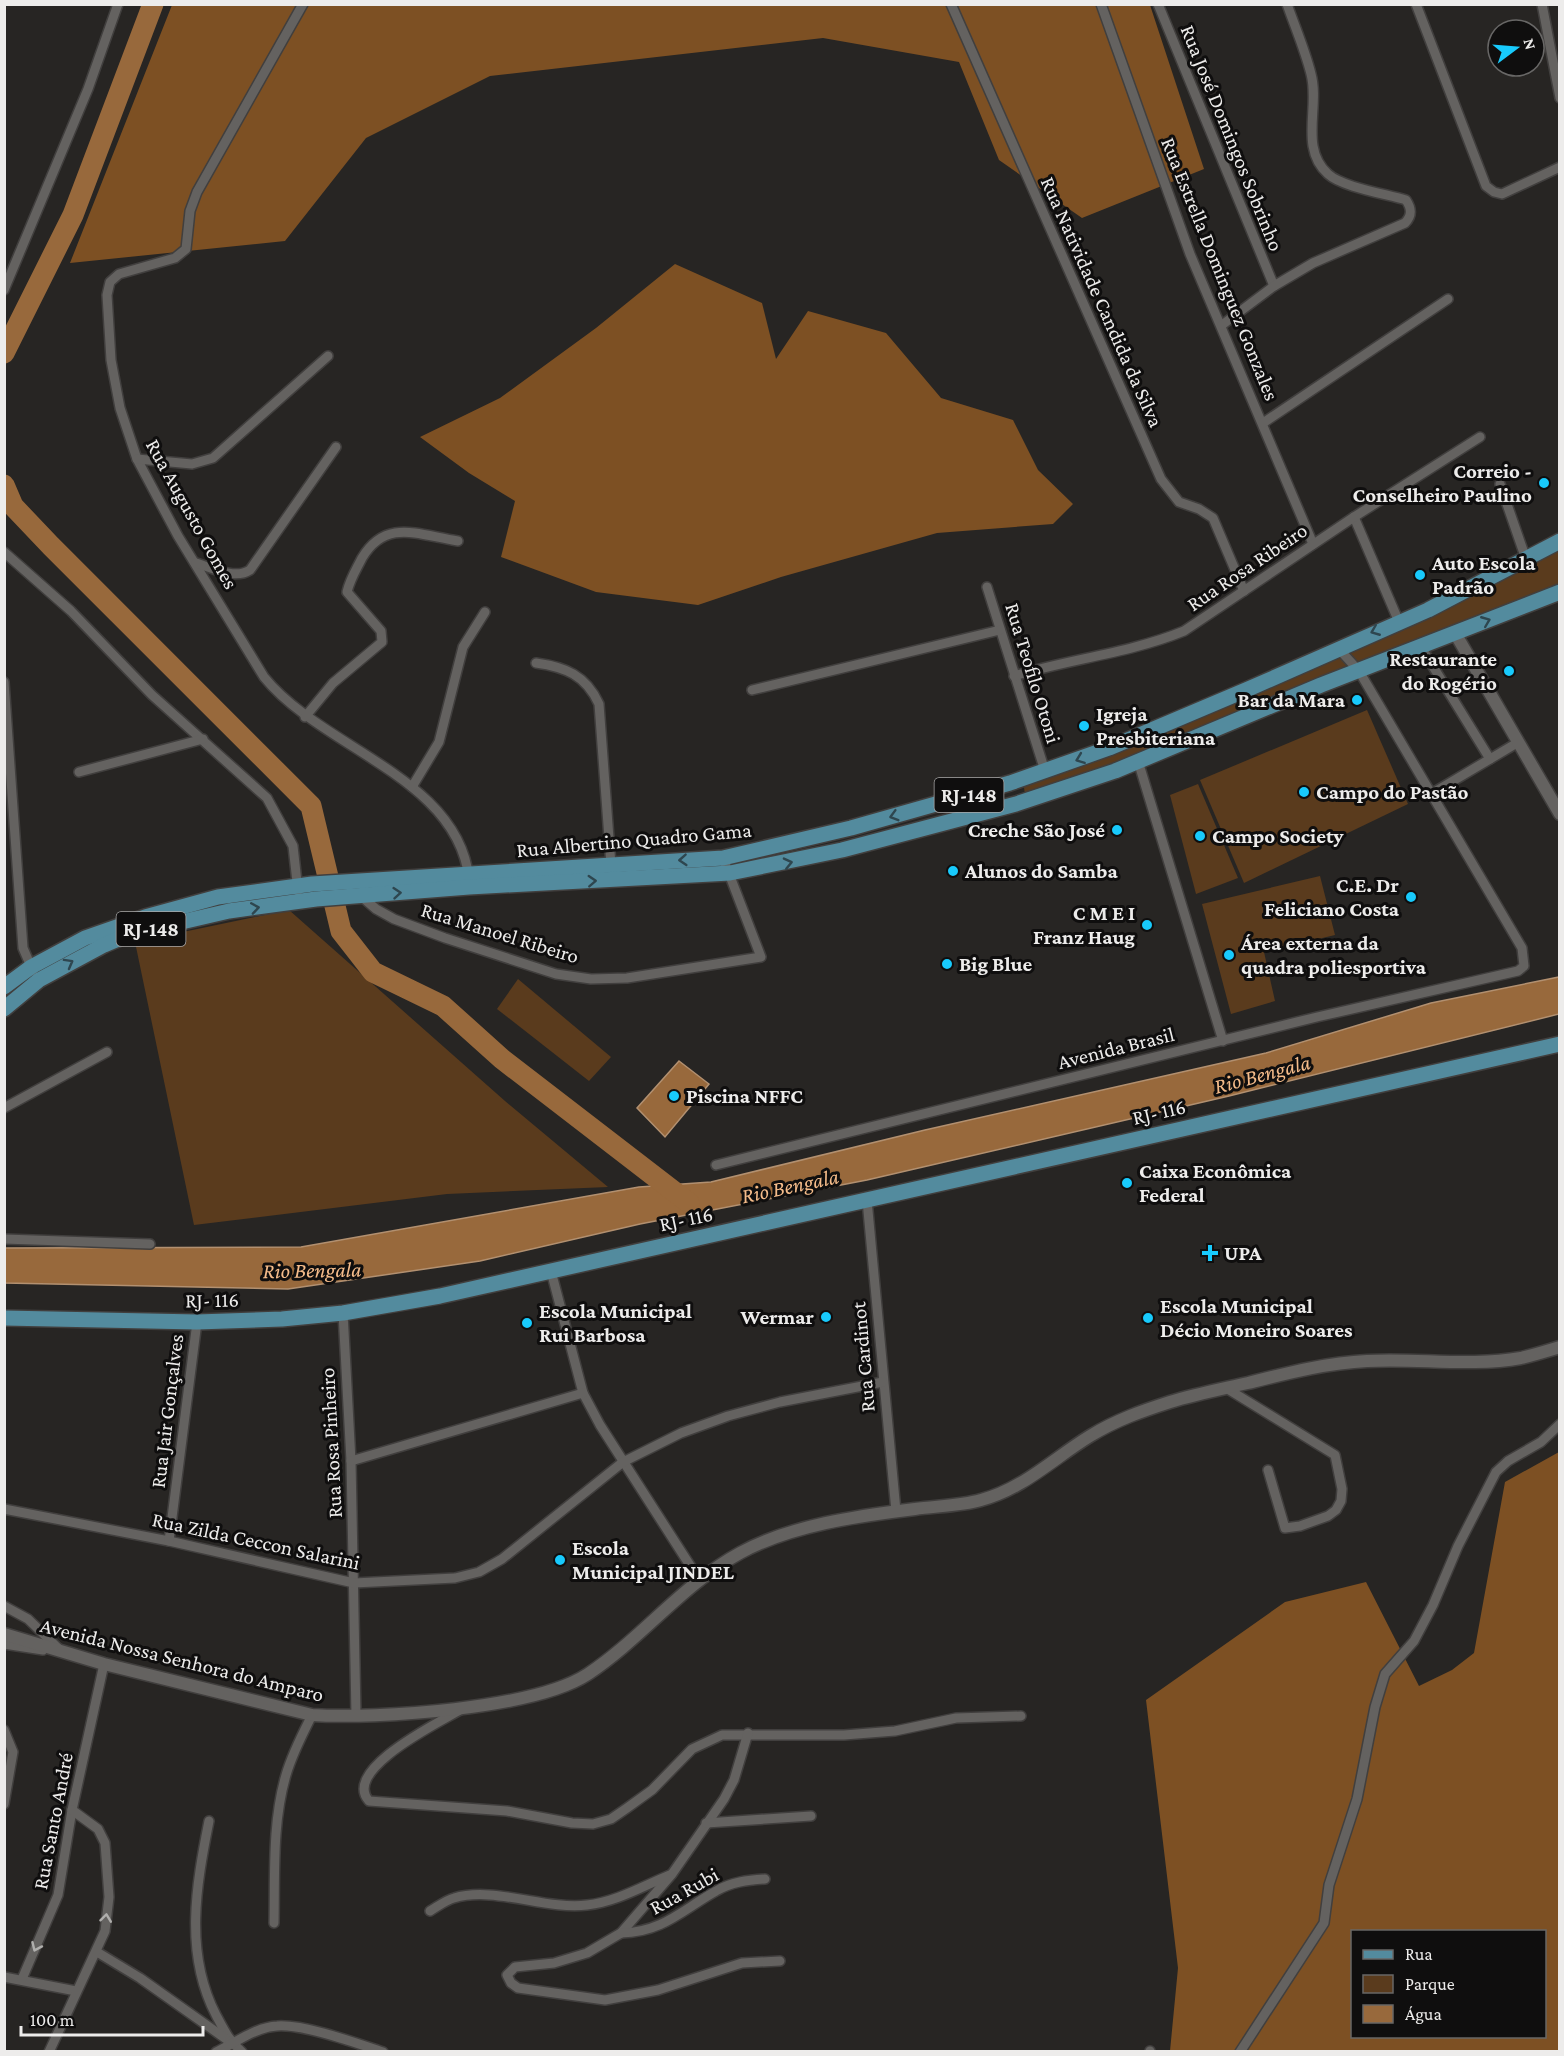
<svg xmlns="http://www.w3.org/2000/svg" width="1564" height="2056" font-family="'Crimson Pro',serif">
  <rect width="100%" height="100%" fill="#272523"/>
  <g fill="#5a3b1d">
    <polygon points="1559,547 1559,587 1026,800 1023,782"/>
    <polygon points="1367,710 1408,804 1244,883 1200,780"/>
    <polygon points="1198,784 1238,878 1196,894 1170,795"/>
    <polygon points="1320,876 1335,935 1264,952 1275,1001 1231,1014 1202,904"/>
    <polygon points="289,910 505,1101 608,1187 447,1194 194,1225 135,942"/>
    <polygon points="518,979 611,1057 589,1081 497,1009"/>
  </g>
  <g fill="#7d5023" fill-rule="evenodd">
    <polygon points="172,5 1150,5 1204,169 1082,218 999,160 959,62 823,38 490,76 366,138 285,241 70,263"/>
    <polygon points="675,264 762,303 776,359 808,311 886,333 941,398 1013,420 1038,470 1073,504 1053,524 937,533 781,577 698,605 596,592 501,557 515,501 469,473 420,437 500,398 596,328"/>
    <path d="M 1559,1452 L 1559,2051 L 1170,2051 L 1178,1968 L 1146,1700 L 1285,1602 L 1366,1582 L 1419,1686 L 1452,1670 L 1474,1653 L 1505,1482 ZM 1352,1932 L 1544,1932 L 1544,2036 L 1352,2036 Z"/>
  </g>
  <g fill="#98693c" stroke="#b29070" stroke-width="1.5">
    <polygon points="1559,977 1559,1014 1229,1096 867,1180 640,1224 480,1261 288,1289 5,1283 5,1248 301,1247 639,1187 711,1182 925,1130 1266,1053 1431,1003"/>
    <polygon points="679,1061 709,1084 665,1137 637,1108"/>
  </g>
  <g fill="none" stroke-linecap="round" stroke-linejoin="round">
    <g stroke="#98693c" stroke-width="21">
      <polyline points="4,353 73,215 153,4"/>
      <polyline points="4,485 13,506 51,546 311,806 341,931 373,972 443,1006 502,1059 689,1203"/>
    </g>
    <defs>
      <g id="minor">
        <path d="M 303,4 L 197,192 L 190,211 L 186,249 L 175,258 L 119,274 L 110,282 L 107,295 L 111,360 L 120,408 L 137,459 L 178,536 L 264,677 C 322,749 458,777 469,879"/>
        <polyline points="951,4 1161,479 1179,502 1199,509 1213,518 1244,591"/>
        <polyline points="1101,4 1190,254 1313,544"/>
        <polyline points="1158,4 1274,286"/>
        <polyline points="1416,4 1486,186 1494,192 1502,194 1560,167"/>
        <polyline points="1542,4 1560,98"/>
        <polyline points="4,290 88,89 118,4"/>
        <path d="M 1222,325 L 1274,286 L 1313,263 L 1405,223 C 1412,216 1412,209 1406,200 C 1386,194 1342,187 1328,174 C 1299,148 1320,107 1311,74 C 1305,50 1295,27 1287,4"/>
        <polyline points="1263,423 1448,299"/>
        <polyline points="137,459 192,464 213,458 328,356"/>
        <polyline points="1500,484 1526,559"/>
        <polyline points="1354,517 1399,622"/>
        <polyline points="4,552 71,611 152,695 267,798 293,846 298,891"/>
        <path d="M 196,563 C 212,568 235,580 250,570 L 336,447"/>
        <polyline points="987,587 1045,771"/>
        <polyline points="1421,647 1490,759"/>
        <path d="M 536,663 C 565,667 586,675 599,704 L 611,865"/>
        <path d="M 1014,676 C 1070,659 1130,653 1184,631 L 1354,517 L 1480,437"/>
        <polyline points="4,682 23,948 33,971"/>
        <polyline points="752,690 1000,630"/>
        <path d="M 305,717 L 333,683 L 382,642 L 381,631 L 347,592 C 350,579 356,570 362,558 C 386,518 418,535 458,541"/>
        <polyline points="1138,761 1223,1041"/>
        <polyline points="79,772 203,739"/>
        <polyline points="412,787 439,742 463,647 485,612"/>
        <polyline points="1431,794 1517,743"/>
        <polyline points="361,896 376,909 394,919 445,938 556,974 591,979 627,978 761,957 723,858"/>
        <polyline points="4,1108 107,1052"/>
        <polyline points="716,1165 1317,1017 1518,971 1524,966 1522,948 1359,671 1338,648"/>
        <polyline points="867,1200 896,1511"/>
        <polyline points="4,1239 150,1244"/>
        <polyline points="551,1271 583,1393 600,1425 700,1581"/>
        <polyline points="343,1313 351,1461 356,1715"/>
        <polyline points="1226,1388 1335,1455 1342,1489 1341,1501 1336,1510 1328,1516 1300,1526 1285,1528 1268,1470"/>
        <polyline points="351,1461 583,1393"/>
        <polyline points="4,1509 169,1541 354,1583 455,1578 479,1572 502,1559 623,1462 681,1433 728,1416 780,1402 883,1382"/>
        <polyline points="169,1541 197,1322"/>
        <polyline points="4,1606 28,1619 62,1652"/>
        <polyline points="4,1644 43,1650"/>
        <path d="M 460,1710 C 440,1722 341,1770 369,1801 L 507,1811 L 572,1823 L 593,1824 L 611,1819 L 627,1808 L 652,1790 L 692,1749 L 722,1735 L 844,1735 L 895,1731 L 956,1718 L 1021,1716"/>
        <polyline points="4,1730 13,1752 4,1804"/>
        <polyline points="748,1733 734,1780 724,1799 672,1874 621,1933 587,1953 554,1963 515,1967 507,1975 511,1983 518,1988 605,2000 658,1990 742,1963 780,1961"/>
        <path d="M 209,1821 C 196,1886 184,1953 216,2015 C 224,2030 229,2041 242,2052"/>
        <polyline points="706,1823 811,1816"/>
        <path d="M 430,1911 C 437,1907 446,1900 454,1898 C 494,1886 545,1910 587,1905 C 616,1902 643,1886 670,1875"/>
        <path d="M 274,1923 C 275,1875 272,1822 286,1775 C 292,1754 302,1735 312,1715"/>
        <path d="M 621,1933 C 663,1932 682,1910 716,1891 C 731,1882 748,1880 765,1879"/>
        <polyline points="97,1952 140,1978 229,2041"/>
        <polyline points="4,1977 76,1991"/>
        <polyline points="22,1979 58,1895 72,1810 104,1664"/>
        <polyline points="1150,2051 1150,2052"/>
        <polyline points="49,2052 105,1931 109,1897 105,1843 98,1829 72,1810"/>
        <path d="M 216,2052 C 235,2043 256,2027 277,2026 C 304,2024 356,2043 383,2052"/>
        <polyline points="1240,2052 1324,1923 1329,1885 1357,1799 1375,1707 1385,1674 1414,1641 1433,1605 1458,1546 1496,1472 1508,1461 1541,1442 1560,1424"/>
      </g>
      <g id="tertiary">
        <polyline points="1455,633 1560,814"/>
        <path d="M 4,1634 L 104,1664 L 312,1715 C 377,1719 535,1709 588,1674 C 642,1638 683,1584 740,1553 C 791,1525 858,1516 915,1509 C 936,1506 960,1506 981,1500 C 1023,1489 1054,1458 1090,1436 C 1116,1420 1142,1411 1170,1402 C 1196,1394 1222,1389 1248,1383 C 1288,1373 1326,1363 1367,1361 C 1418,1358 1470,1367 1521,1358 C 1534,1355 1547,1351 1560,1347"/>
      </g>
      <g id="primary">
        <polyline points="4,987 31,967 85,938 145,917 218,897 312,884 723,858 851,828 1010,783 1109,748 1246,690 1428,610 1560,541"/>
        <polyline points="4,1009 39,980 104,945 130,934 229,911 316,899 469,887 730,873 842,850 1016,804 1115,771 1321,685 1560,592"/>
        <polyline points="4,1318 197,1322 282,1319 343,1313 440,1296 1560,1044"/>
      </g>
    </defs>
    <use href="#minor" stroke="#413f3e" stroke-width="12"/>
    <use href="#tertiary" stroke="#413f3e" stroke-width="15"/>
    <use href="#primary" stroke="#413f3e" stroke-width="18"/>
    <use href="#minor" stroke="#646260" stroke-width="9"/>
    <use href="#tertiary" stroke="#646260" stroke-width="12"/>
    <use href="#primary" stroke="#538b9e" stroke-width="15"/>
  </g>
  <defs><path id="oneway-chevron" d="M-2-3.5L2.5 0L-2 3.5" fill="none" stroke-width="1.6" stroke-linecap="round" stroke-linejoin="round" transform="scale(1.5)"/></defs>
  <g stroke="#2e464f">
    <use href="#oneway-chevron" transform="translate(1486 621) rotate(-22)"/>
    <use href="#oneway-chevron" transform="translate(1375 631) rotate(158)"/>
    <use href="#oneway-chevron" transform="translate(1080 759) rotate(159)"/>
    <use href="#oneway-chevron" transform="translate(894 816) rotate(164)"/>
    <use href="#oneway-chevron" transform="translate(683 860) rotate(176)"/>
    <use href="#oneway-chevron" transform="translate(788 863) rotate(-13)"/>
    <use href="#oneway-chevron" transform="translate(592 881) rotate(-3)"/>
    <use href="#oneway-chevron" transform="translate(397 893) rotate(-5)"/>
    <use href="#oneway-chevron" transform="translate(255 908) rotate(-9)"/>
    <use href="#oneway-chevron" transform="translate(69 963) rotate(-29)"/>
  </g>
  <g stroke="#afaeac">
    <use href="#oneway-chevron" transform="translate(106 1918) rotate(-83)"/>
    <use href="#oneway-chevron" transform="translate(36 1947) rotate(114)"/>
  </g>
  <g fill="#18cafc" stroke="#0f0e0e" stroke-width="2">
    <circle cx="1544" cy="483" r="6"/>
    <circle cx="1420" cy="575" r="6"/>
    <circle cx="1509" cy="671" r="6"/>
    <circle cx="1357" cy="700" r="6"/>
    <circle cx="1084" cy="726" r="6"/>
    <circle cx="1304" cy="792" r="6"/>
    <circle cx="1117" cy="830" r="6"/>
    <circle cx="1200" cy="836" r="6"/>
    <circle cx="953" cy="871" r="6"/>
    <circle cx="1411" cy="897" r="6"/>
    <circle cx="1147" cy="925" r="6"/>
    <circle cx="1229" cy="955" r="6"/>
    <circle cx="947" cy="964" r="6"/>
    <circle cx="674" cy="1096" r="6"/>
    <circle cx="1127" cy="1183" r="6"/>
    <path d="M1207 1244h6v6h6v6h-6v6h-6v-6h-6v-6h6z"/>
    <circle cx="826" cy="1317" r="6"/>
    <circle cx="1148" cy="1318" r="6"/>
    <circle cx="527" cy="1323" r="6"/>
    <circle cx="560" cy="1560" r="6"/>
  </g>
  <g text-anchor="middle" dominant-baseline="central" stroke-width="6" stroke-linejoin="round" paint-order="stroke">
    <g fill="#0f0e0e" stroke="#aaa9a9" stroke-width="1.5">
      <rect x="934.5" y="778" width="69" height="34" rx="4.5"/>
      <rect x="116.5" y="912" width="69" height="34" rx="4.5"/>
    </g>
    <g font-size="20" font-weight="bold" fill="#edeceb">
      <text x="969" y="795">RJ-148</text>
      <text x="151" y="929">RJ-148</text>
    </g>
    <g font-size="21" fill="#edeceb" stroke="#0f0e0e">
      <text transform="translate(1232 138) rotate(68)">Rua José Domingos Sobrinho</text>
      <text transform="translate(1220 269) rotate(68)">Rua Estrella Dominguez Gonzales</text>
      <text transform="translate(1102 302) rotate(66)">Rua Natividade Candida da Silva</text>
      <text transform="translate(192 514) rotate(61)">Rua Augusto Gomes</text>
      <text transform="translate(1247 567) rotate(-34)">Rua Rosa Ribeiro</text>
      <text transform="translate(1033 673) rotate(73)">Rua Teofilo Otoni</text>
      <text transform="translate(634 840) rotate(-5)">Rua Albertino Quadro Gama</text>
      <text transform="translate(500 933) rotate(17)">Rua Manoel Ribeiro</text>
      <text transform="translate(1116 1048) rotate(-14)">Avenida Brasil</text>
      <text transform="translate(1159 1112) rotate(-13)">RJ- 116</text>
      <text transform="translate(686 1219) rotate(-12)">RJ- 116</text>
      <text transform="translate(212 1300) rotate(-1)">RJ- 116</text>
      <text transform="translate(863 1357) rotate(-95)">Rua Cardinot</text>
      <text transform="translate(167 1411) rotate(-83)">Rua Jair Gonçalves</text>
      <text transform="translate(331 1443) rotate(-93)">Rua Rosa Pinheiro</text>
      <text transform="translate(256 1541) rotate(12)">Rua Zilda Ceccon Salarini</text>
      <text transform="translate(182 1660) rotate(14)">Avenida Nossa Senhora do Amparo</text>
      <text transform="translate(53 1821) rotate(-79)">Rua Santo André</text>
      <text transform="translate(684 1891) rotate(-29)">Rua Rubi</text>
    </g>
    <g font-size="21" font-weight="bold" fill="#edeceb" stroke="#0f0e0e" text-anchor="start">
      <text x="1532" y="471" text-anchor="end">Correio -<tspan x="1532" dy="24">Conselheiro Paulino</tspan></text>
      <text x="1432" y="563">Auto Escola<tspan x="1432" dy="24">Padrão</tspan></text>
      <text x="1497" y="659" text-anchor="end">Restaurante<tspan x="1497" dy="24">do Rogério</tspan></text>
      <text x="1345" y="700" text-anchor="end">Bar da Mara</text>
      <text x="1096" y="714">Igreja<tspan x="1096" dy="24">Presbiteriana</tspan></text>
      <text x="1316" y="792">Campo do Pastão</text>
      <text x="1105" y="830" text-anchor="end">Creche São José</text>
      <text x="1212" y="836">Campo Society</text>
      <text x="965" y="871">Alunos do Samba</text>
      <text x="1399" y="885" text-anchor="end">C.E. Dr<tspan x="1399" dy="24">Feliciano Costa</tspan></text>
      <text x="1135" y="913" text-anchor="end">C M E I<tspan x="1135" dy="24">Franz Haug</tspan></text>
      <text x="1241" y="943">Área externa da<tspan x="1241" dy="24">quadra poliesportiva</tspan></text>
      <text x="959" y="964">Big Blue</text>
      <text x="686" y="1096">Piscina NFFC</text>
      <text x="1139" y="1171">Caixa Econômica<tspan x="1139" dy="24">Federal</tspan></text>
      <text x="1224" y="1253">UPA</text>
      <text x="1160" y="1306">Escola Municipal<tspan x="1160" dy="24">Décio Moneiro Soares</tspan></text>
      <text x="539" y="1311">Escola Municipal<tspan x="539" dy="24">Rui Barbosa</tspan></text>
      <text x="814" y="1317" text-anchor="end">Wermar</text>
      <text x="572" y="1548">Escola<tspan x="572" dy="24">Municipal JINDEL</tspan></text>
    </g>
    <g font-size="22" font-style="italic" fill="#f5bc8a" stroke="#0f0e0e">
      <text transform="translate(1262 1074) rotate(-15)">Rio Bengala</text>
      <text transform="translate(790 1186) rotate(-12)">Rio Bengala</text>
      <text transform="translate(312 1270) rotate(-1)">Rio Bengala</text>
    </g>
  </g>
  <rect width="1564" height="2056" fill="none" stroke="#edeceb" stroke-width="12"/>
  <rect x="1351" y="1930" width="195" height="108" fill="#0f0e0e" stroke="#686766" stroke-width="1.5"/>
  <rect x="1363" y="1950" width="30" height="9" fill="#538b9e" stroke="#686766" stroke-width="1.5"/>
  <text x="1405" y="1960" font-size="18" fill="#edeceb">Rua</text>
  <rect x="1363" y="1975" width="30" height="18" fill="#5a3b1d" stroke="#686766" stroke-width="1.5"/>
  <text x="1405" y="1990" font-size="18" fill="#edeceb">Parque</text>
  <rect x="1363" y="2005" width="30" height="18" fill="#98693c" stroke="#686766" stroke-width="1.5"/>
  <text x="1405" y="2020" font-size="18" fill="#edeceb">Água</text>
  <g transform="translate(1516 48) rotate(74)"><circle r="28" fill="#0f0e0e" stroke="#686766" stroke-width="1.5"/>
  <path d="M0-4.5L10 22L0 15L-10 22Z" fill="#18cafc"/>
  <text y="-9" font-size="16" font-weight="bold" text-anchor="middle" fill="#edeceb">N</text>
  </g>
  <path d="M21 2026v9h182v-9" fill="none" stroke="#edeceb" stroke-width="3"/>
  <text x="30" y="2026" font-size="18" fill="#edeceb" stroke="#0f0e0e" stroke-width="4.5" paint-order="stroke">100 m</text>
</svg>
